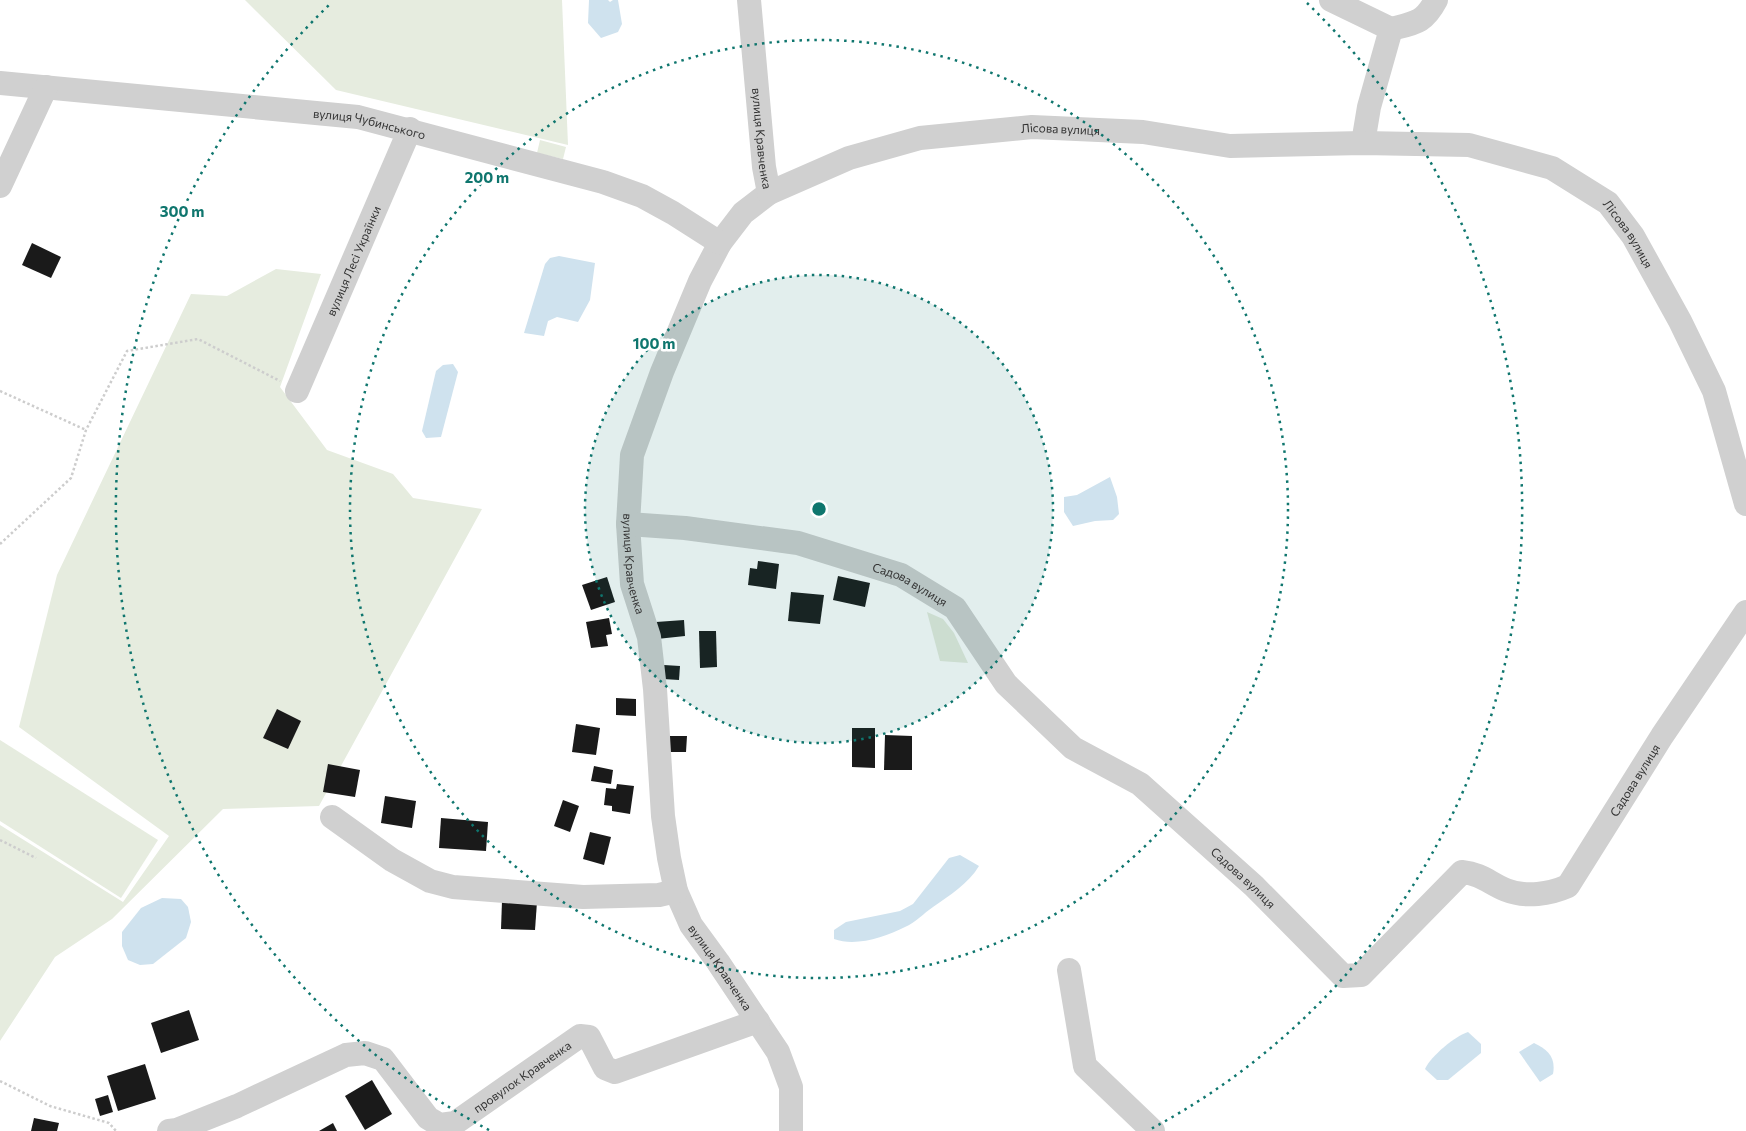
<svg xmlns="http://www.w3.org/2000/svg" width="1746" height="1131" font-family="Commissioner,sans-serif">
  <rect width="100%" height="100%" fill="#fff"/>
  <g fill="#e6ecdf">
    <polygon points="245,0 562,0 568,145 336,90"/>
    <polygon points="540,140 566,147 563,159 537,153"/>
    <polygon points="276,269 321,274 280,387 327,450 393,474 413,498 482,509 319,806 223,809 112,919 55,957 0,1041 0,825 123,902 169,836 19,727 57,575 191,294 227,296"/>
    <polygon points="927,612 943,619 954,633 968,663 940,661"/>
    <polygon points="0,740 158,840 121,898 0,821"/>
  </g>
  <g fill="#cfe2ee">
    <polygon points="589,0 608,0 610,2 613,0 618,0 622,24 618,32 601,38 588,23"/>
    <polygon points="559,256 595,263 590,300 578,322 557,317 548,321 544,336 524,333 545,264 550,258"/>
    <polygon points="453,364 458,372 441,437 426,438 422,431 436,371 443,365"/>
    <polygon points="1110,477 1117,497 1119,514 1113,520 1095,521 1073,526 1064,512 1064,497 1077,495"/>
    <path d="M 960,855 L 979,866 C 969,883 949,896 933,907 C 924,913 915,923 905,927 C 885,937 856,947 834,939 L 834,930 L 846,922 L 900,911 L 913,904 L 949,858 Z"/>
    <polygon points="162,898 181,899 188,907 191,922 186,938 153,964 140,965 128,960 122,946 122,932 141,908"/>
    <path d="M 1468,1032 L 1481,1044 L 1481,1053 L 1448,1080 L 1437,1080 L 1425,1069 C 1431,1056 1455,1036 1468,1032 Z"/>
    <path d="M 1534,1043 C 1548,1050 1556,1057 1553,1074 L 1540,1082 L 1519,1052 Z"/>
  </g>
  <g fill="#1a1a1a">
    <polygon points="32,243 61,257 51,278 22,265"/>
    <polygon points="758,561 779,564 776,589 748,585 750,568 757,569"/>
    <polygon points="838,576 870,583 865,607 833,600"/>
    <polygon points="607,577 615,602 591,610 582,585"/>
    <polygon points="791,592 824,595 820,624 788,621"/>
    <polygon points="609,618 612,634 606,635 608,646 591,648 586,622"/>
    <polygon points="684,620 685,636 657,639 656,622"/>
    <polygon points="699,631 716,631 717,667 700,668"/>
    <polygon points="664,665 680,666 679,680 663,679"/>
    <polygon points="616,698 636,699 636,716 616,715"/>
    <polygon points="277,709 301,721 288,749 263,738"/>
    <polygon points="576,724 600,728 596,755 572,752"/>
    <polygon points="852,728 875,728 875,768 852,767"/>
    <polygon points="885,735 912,736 912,770 884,770"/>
    <polygon points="667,736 687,736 686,752 667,752"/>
    <polygon points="328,764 360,770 355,797 323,792"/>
    <polygon points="594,766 613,770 611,784 591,781"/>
    <polygon points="617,784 634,786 630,814 612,811 612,806 604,805 606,788 616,789"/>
    <polygon points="385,796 416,801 412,828 381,823"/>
    <polygon points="563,800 579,806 570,832 554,826"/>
    <polygon points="441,818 488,822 486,851 439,848"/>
    <polygon points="590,832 611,837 604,865 583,859"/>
    <polygon points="502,901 537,902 535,930 501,929"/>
    <polygon points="189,1010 199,1040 161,1053 151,1023"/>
    <polygon points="145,1064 156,1099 118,1111 107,1076"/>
    <polygon points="372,1080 392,1114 365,1130 345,1096"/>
    <polygon points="108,1095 113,1112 100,1116 95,1099"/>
    <polygon points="34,1118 59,1123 57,1131 31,1131"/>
    <polygon points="333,1123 337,1131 319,1131"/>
  </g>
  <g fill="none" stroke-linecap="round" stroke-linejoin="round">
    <g stroke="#cdcdcd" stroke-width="2.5" stroke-dasharray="2.5 2.5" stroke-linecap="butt">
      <polyline points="0,391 86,430"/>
      <polyline points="0,544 71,478 86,430 127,351 198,339 280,381"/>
      <polyline points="0,840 36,858"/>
      <polyline points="0,1081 50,1106 109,1123 116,1131"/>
    </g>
    <g stroke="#d0d0d0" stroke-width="24">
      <path id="s1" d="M 749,0 L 764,167 L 769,193 L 743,213 L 720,243 L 700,281 L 662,372 L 632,455 L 628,524 L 632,584 L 649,637 L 655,689 L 663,816 L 669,858 L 676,891 L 691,925 L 718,962 L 778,1052 L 791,1087 L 791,1131"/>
      <polyline points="1331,0 1391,29"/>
      <path d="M 1391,29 C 1415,23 1424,23 1436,0"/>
      <path id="s2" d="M 0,83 L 358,117 L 603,182 L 642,196 L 673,213 L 720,243"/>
      <polyline points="1363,143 1369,107 1391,29"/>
      <polyline points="0,186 46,87"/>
      <path id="s3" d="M 769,193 L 849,158 L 920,138 L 1032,127 L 1143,132 L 1230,146 L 1363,143 L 1469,145 L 1552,168 L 1608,203 L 1633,236 L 1680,321 L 1714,391 L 1746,504"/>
      <path id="s4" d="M 297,391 L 410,129"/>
      <path id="s5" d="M 628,524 L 685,528 L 798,543 L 901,575 L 955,608 L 1006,684 L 1073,748 L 1140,784 L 1254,886 L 1343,976 L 1361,975 L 1462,872 C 1482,874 1489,883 1506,890 C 1526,898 1550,894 1568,886 L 1662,736 L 1746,612"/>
      <polyline points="332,817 392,860 430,881 453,887 583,897 659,895 676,891"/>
      <polyline points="1069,970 1085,1066 1153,1131"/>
      <path id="s6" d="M 169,1131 L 177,1130 L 237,1106 L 346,1055 L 365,1053 L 383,1059 L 428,1118 L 440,1125 L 455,1123 L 580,1036 L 589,1037 L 605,1068 L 615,1072 L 758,1021"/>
    </g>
  </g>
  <circle cx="819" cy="509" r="234" fill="#0f766e" fill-opacity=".12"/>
  <g fill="none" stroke="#0f766e" stroke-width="2.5" stroke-dasharray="2.5 5">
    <circle cx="819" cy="509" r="234"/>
    <circle cx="819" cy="509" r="469"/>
    <path d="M489 1130A703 703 0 0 1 331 3M1307 3A703 703 0 0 1 1149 1130"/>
  </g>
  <g text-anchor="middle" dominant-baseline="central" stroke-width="5" stroke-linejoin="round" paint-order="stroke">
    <g font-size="12" fill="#333" stroke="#fff">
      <text stroke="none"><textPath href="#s2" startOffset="372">вулиця Чубинського</textPath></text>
      <text stroke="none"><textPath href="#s3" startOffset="302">Лісова вулиця</textPath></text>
      <text stroke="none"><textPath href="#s1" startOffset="139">вулиця Кравченка</textPath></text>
      <text stroke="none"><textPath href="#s3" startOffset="901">Лісова вулиця</textPath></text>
      <text stroke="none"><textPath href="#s4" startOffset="142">вулиця Лесі Українки</textPath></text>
      <text stroke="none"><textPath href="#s1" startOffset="604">вулиця Кравченка</textPath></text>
      <text stroke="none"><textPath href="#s5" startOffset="291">Садова вулиця</textPath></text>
      <text stroke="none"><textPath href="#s5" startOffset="1281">Садова вулиця</textPath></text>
      <text stroke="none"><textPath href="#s5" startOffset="742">Садова вулиця</textPath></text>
      <text stroke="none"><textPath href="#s1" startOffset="1024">вулиця Кравченка</textPath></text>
      <text stroke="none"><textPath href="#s6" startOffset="416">провулок Кравченка</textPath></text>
    </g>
  </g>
  <circle cx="819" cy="509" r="8" fill="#0f766e" stroke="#fff" stroke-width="2.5"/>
  <g font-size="15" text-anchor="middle" font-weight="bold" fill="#0f766e" stroke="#fff" stroke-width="5" stroke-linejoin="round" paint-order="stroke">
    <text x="487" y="183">200 m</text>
    <text x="182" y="217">300 m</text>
    <text x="654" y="349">100 m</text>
  </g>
</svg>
